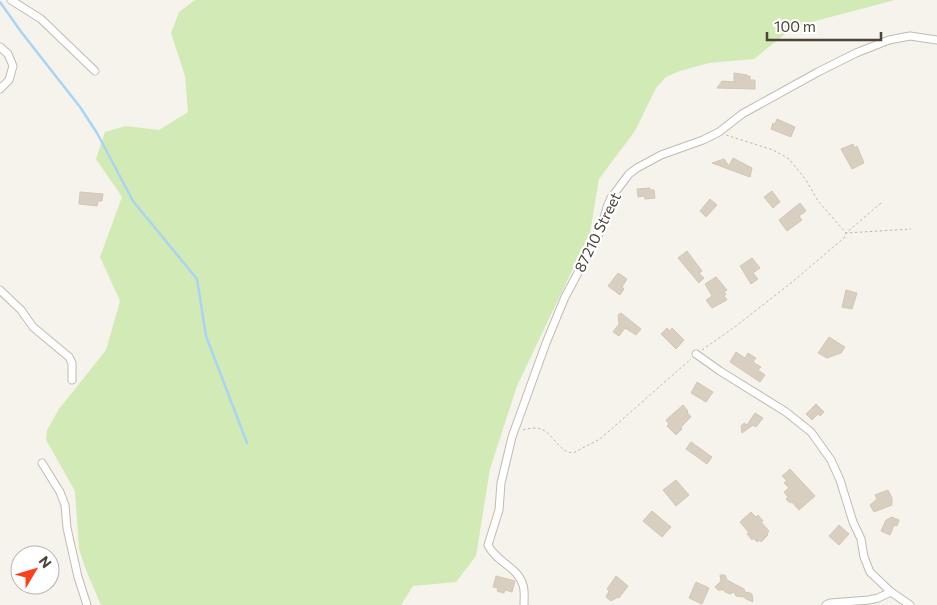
<svg xmlns="http://www.w3.org/2000/svg" width="937" height="605" font-family="Commissioner,sans-serif">
  <rect width="100%" height="100%" fill="#f6f3ec"/>
  <polygon fill="#d2eab5" points="195,0 895,0 804,24 790,30 754,59 709,63 680,71 666,77 656,88 635,131 599,179 590,233 517,386 490,469 476,556 456,582 413,586 401,605 101,605 86,570 79,549 75,491 46,440 47,430 59,409 106,350 120,301 100,257 122,197 96,159 105,132 126,126 159,130 188,112 185,76 171,33 179,12"/>
  <g fill="none" stroke-linecap="round" stroke-linejoin="round">
    <polyline stroke="#a9d4f2" stroke-width="2.5" points="0,2 22,33 80,107 97,133 133,201 197,279 206,336 247,443"/>
  </g>
  <g fill="#d8cfc1" stroke="#d3c7b4">
    <polygon points="734,73 747,75 747,76 750,76 750,80 755,80 755,89 717,88 722,81 734,82"/>
    <polygon points="777,119 795,127 791,137 771,129 773,123 775,124"/>
    <polygon points="853,144 855,148 857,146 864,163 852,169 841,149"/>
    <polygon points="733,158 752,168 750,177 712,163 724,159 729,166"/>
    <polygon points="650,188 650,190 654,190 655,198 645,199 644,196 638,197 637,189"/>
    <polygon points="772,191 780,202 773,208 764,197"/>
    <polygon points="80,192 103,194 102,201 98,201 97,206 79,204"/>
    <polygon points="710,199 717,205 706,217 700,211"/>
    <polygon points="800,203 806,211 799,216 802,220 787,231 779,220"/>
    <polygon points="687,251 702,271 699,273 704,278 699,283 678,258"/>
    <polygon points="752,258 760,268 753,273 758,279 751,284 740,266"/>
    <polygon points="618,273 627,279 622,287 624,289 620,295 608,286"/>
    <polygon points="716,277 727,290 724,292 726,294 724,296 727,300 712,308 706,300 712,296 705,284"/>
    <polygon points="846,290 857,293 852,309 842,307"/>
    <polygon points="621,313 641,329 636,335 625,328 619,336 613,332 619,324 618,315"/>
    <polygon points="667,328 670,331 672,328 684,340 676,349 661,334"/>
    <polygon points="829,337 845,347 841,353 827,358 818,353"/>
    <polygon points="736,352 745,358 748,353 756,358 753,362 761,367 758,370 765,375 760,382 730,362"/>
    <polygon points="697,382 713,392 706,402 691,393"/>
    <polygon points="816,404 824,412 820,416 818,414 812,420 806,414"/>
    <polygon points="683,405 688,411 687,412 691,417 681,427 682,429 676,435 667,426 669,424 666,420"/>
    <polygon points="755,413 763,418 756,427 753,425 742,433 741,426 744,423 747,425"/>
    <polygon points="691,442 712,457 707,464 686,449"/>
    <polygon points="790,469 815,496 799,510 792,502 790,503 786,499 788,497 784,492 789,488 784,483 787,481 782,476"/>
    <polygon points="676,480 689,495 676,506 663,490"/>
    <polygon points="888,490 892,498 892,505 874,512 870,505 877,499 875,495"/>
    <polygon points="652,511 671,527 662,537 643,521"/>
    <polygon points="751,512 756,517 758,515 763,521 761,522 769,531 767,534 768,535 761,542 760,540 757,542 753,538 752,540 747,534 749,533 740,522"/>
    <polygon points="892,517 899,520 897,526 894,525 890,535 881,531 886,520"/>
    <polygon points="839,525 849,534 839,545 829,536"/>
    <polygon points="720,575 725,575 727,580 744,589 745,592 750,593 752,594 753,602 746,599 744,597 736,596 734,592 730,594 725,592 724,590 718,590 715,587 721,581"/>
    <polygon points="496,576 515,581 512,592 505,590 504,593 497,591 498,588 493,587"/>
    <polygon points="616,576 628,586 619,598 618,597 611,601 606,597 609,591 607,589"/>
    <polygon points="696,582 709,588 702,604 689,598"/>
  </g>
  <g fill="none" stroke-linecap="round" stroke-linejoin="round">
    <defs>
      <g id="minor">
        <polyline points="11,0 41,19 95,71"/>
        <polyline points="0,47 8,54 13,66 9,80 0,89"/>
        <polyline points="0,290 21,310 33,327 69,357 72,363 72,380"/>
        <polyline points="696,354 720,371 786,412 811,432 831,460 840,480 853,522 861,539 864,557 870,572 891,592 910,605"/>
        <polyline points="42,463 60,492 65,505 67,528 78,577 87,605"/>
        <path d="M 524,605 C 524,599 525,591 523,585 C 518,567 496,562 488,545 L 499,510 L 501,483 L 512,437 L 546,343 L 565,297 L 600,232 L 607,207 L 611,198 L 629,174 L 637,168 L 661,155 L 703,140 L 719,132 L 742,114 L 818,72 L 856,53 L 889,40 L 910,36 L 937,40"/>
        <polyline points="826,605 830,603 869,600 878,598 891,592"/>
      </g>
    </defs>
    <use href="#minor" stroke="#c2bbae" stroke-width="9"/>
    <g stroke="#c4b79f" stroke-width="1" stroke-dasharray="2.5 2.5" stroke-linecap="butt">
      <polyline points="881,203 846,233 911,229"/>
      <polyline points="702,350 736,326 791,283 844,238 846,233 818,201 806,180 789,159 773,150 726,135"/>
      <path d="M 523,430 C 554,420 552,451 573,453 L 600,439 L 691,359"/>
    </g>
    <use href="#minor" stroke="#fff" stroke-width="7"/>
  </g>
  <g text-anchor="middle" dominant-baseline="central" stroke-width="4.5" stroke-linejoin="round" paint-order="stroke">
    <g font-size="15" fill="#4b4439" stroke="#fff">
      <text transform="translate(597 232) rotate(-64)">87210 Street</text>
    </g>
  </g>
  <g transform="translate(35 570) rotate(52)"><circle r="24" fill="#ffffff" stroke="#b7b4b0"/>
  <path d="M0-4L9 19L0 12L-9 19Z" fill="#fc3f1d"/>
  <text y="-8" font-size="14" font-weight="bold" text-anchor="middle" fill="#4b4439">N</text>
  </g>
  <path d="M767 32v8h114v-8" fill="none" stroke="#4b4439" stroke-width="2.5"/>
  <text x="774" y="32" font-size="15" fill="#4b4439" stroke="#ffffff" stroke-width="4" paint-order="stroke">100 m</text>
</svg>
